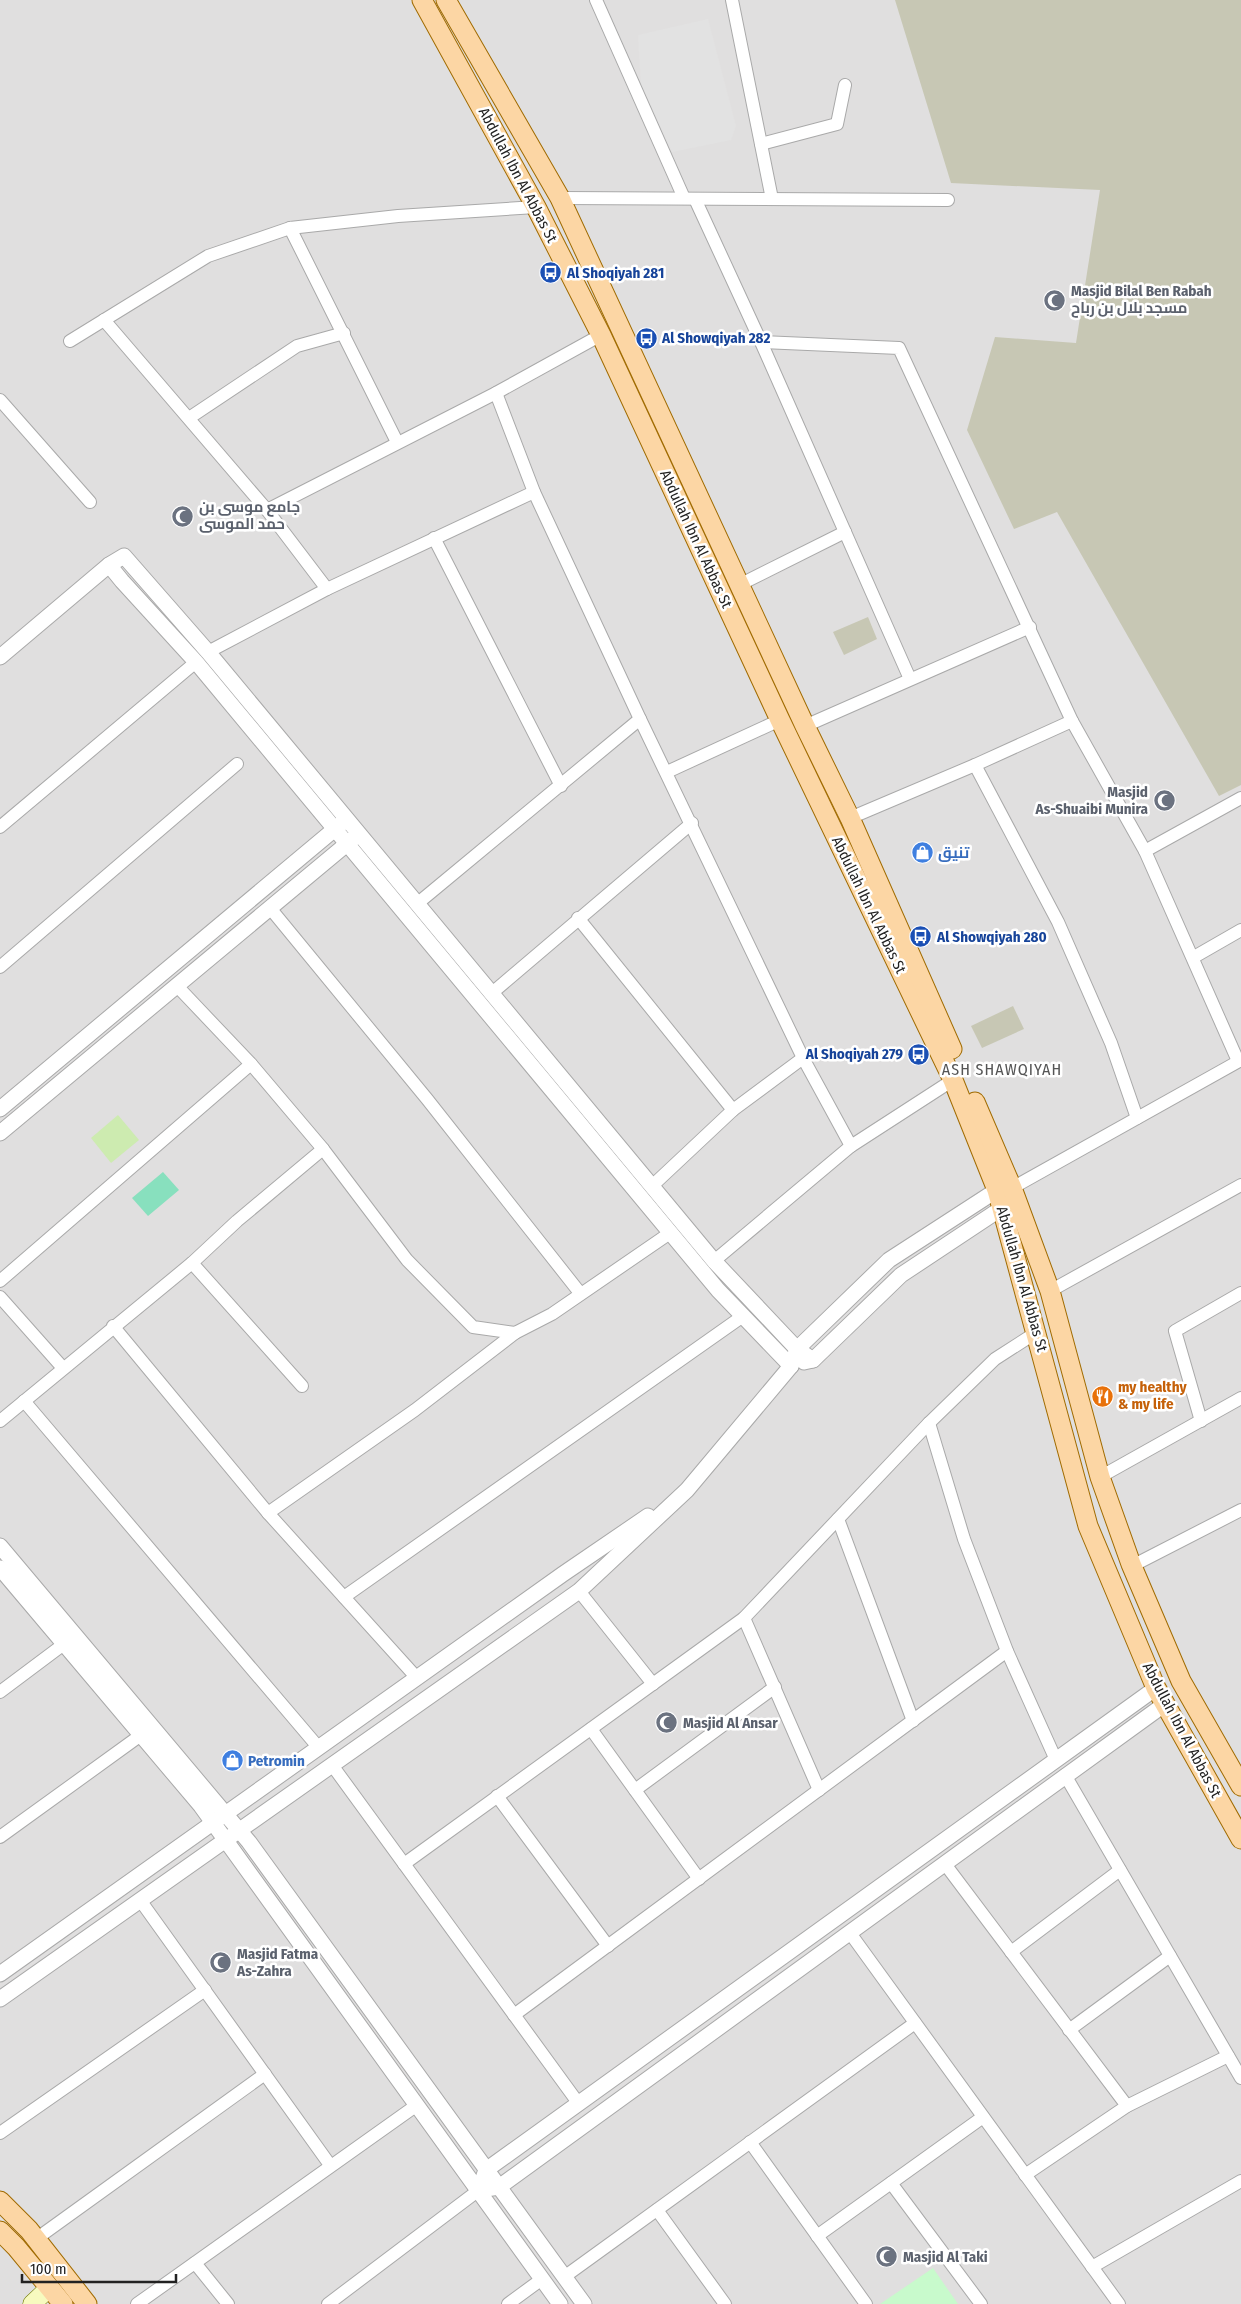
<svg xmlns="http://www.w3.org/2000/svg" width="1241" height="2304" font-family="'Fira Sans Condensed',Cairo,sans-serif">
  <rect width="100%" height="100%" fill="#f2efe9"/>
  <rect fill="#e0dfdf" x="0" y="0" width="1241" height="2304"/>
  <g fill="#c7c7b4">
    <polygon points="895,0 1241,0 1241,785 1219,796 1057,512 1014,529 967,430 995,337 1076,343 1100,190 951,183"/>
    <polygon points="868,617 877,639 844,655 833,632"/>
    <polygon points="1013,1006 1024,1029 982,1048 971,1026"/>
  </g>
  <polygon fill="#cdebb0" points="118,1115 139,1140 111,1163 91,1138"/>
  <polygon fill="#c8facc" points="933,2268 958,2304 880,2304"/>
  <polygon fill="#88e0be" points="163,1172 179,1190 148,1216 132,1198"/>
  <polygon fill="#e2e2e2" points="708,19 736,126 731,140 672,152 641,86 638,35"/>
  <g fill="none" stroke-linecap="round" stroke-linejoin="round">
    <defs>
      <g id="minor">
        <polyline points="596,0 684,198"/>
        <polyline points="732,0 772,199"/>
        <polyline points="761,144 837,124 845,85"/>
        <polyline points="560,198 948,200"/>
        <polyline points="695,199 761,342 910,679"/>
        <polyline points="290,228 398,216 536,207"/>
        <polyline points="104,320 267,510 327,589"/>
        <polyline points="70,341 208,256 290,228 397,442"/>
        <polyline points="761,342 899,348 1072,721 1145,851 1238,1061"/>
        <polyline points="496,393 534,492 640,719 803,1058 851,1146"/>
        <polyline points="0,400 90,502"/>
        <polyline points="189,418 297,346 344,333"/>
        <polyline points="267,510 496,393 601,335"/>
        <polyline points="434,538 561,786"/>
        <polyline points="739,585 845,532"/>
        <polyline points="208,652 327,589 534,492"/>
        <polyline points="805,726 1030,627"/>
        <polyline points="975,765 1058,922 1111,1043 1137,1118"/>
        <polyline points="667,772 780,720"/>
        <polyline points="850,818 975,765 1072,721"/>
        <polyline points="0,827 196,662"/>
        <polyline points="1145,851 1241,798"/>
        <polyline points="418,903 640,719"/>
        <polyline points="270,908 427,1099 580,1293"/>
        <polyline points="578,918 733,1110"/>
        <polyline points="1194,957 1241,930"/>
        <polyline points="0,967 237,764"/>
        <polyline points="177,986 251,1064 323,1149 407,1260 473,1327 515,1333 552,1314 670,1233"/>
        <polyline points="492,993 692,823"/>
        <polyline points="652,1186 733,1110 803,1058"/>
        <polyline points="1012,1188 1241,1060"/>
        <polyline points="714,1261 851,1146 953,1080"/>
        <polyline points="192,1263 302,1386"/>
        <polyline points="0,1281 251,1064"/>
        <polyline points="1050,1291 1241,1185"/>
        <polyline points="0,1297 63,1368"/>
        <polyline points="113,1326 268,1513 417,1678"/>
        <polyline points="24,1401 319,1748"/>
        <polyline points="0,1421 192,1263 237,1221 323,1149"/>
        <polyline points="1201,1421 1175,1331 1241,1293"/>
        <polyline points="929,1423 964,1539 1007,1651 1056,1760"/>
        <polyline points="1100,1477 1241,1398"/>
        <polyline points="268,1513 415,1410 515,1333"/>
        <polyline points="838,1519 913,1721"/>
        <polyline points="1132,1566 1241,1510"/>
        <polyline points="579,1591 653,1684"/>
        <polyline points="344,1597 743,1316"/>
        <polyline points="744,1618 819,1790"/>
        <polyline points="0,1692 64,1644"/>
        <polyline points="591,1729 699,1879"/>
        <polyline points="332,1765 579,2104"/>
        <polyline points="1065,1775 1241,2078"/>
        <polyline points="635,1790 775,1687"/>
        <polyline points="497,1796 608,1946"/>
        <polyline points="0,1837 141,1735"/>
        <polyline points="404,1864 744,1618 929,1423 995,1359 1037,1332"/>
        <polyline points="945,1864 1127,2106"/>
        <polyline points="140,1900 330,2165"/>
        <polyline points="850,1933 1119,2304"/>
        <polyline points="1011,1952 1120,1870"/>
        <polyline points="514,2015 1007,1651"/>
        <polyline points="1069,2030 1170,1956"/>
        <polyline points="0,2133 205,1990"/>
        <polyline points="750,2142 866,2304"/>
        <polyline points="1025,2175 1127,2106 1228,2056"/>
        <polyline points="891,2183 981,2304"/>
        <polyline points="657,2210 725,2304"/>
        <polyline points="817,2236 983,2117"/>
        <polyline points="36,2239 265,2074"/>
        <polyline points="195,2263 228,2304"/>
        <polyline points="1092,2267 1241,2181"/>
        <polyline points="564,2277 915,2023"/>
        <polyline points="137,2304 417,2105"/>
        <polyline points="328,2304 479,2190"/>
        <polyline points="508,2304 542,2279"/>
      </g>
      <g id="tertiary">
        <polyline points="109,565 122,581 196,662 718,1290 791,1366"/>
        <polyline points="0,657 109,565 124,556 208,652 714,1261 797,1349 813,1360"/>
        <polyline points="0,1109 342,823"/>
        <polyline points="0,1133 354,838"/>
        <polyline points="804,1362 813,1360 901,1275 1002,1208"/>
        <polyline points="0,1546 249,1842 584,2304"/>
        <polyline points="0,1568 201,1806 560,2304"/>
        <polyline points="1156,1688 486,2170 479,2190 499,2187 1165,1704"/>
        <polyline points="0,1974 563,1574 648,1516"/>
        <polyline points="0,1999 579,1591 687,1490 791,1366 797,1349 889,1260 997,1190"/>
      </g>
      <polyline id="secondary" points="32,2304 49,2288"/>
      <g id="primary">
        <polyline points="422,0 536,207 601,335 780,720 953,1080 997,1190 1088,1526 1156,1688 1241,1839"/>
        <polyline points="446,0 560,198 805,726 850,818 952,1049"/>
        <polyline points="975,1102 1012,1188 1050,1291 1100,1477 1131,1564 1181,1681 1241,1786"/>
        <polyline points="0,2201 29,2230 87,2304"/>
        <polyline points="0,2231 16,2247 63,2304"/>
      </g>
    </defs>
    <use href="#minor" stroke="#a9a9a9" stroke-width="14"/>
    <use href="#tertiary" stroke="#a9a9a9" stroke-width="17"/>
    <use href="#secondary" stroke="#707d05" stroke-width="19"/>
    <use href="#primary" stroke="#a06b00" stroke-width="21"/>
    <use href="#minor" stroke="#fff" stroke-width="12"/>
    <use href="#tertiary" stroke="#fff" stroke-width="15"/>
    <use href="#secondary" stroke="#f7fabf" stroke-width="18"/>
    <use href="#primary" stroke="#fcd6a4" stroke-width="19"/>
  </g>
  <defs>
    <symbol id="bus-disc" viewBox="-11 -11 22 22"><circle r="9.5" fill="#1a4fb4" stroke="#fff"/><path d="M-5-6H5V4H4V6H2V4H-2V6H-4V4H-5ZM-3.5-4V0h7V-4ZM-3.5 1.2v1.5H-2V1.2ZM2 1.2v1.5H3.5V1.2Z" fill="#fff"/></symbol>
    <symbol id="mosque-disc" viewBox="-11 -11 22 22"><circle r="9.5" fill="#6b7280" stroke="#fff"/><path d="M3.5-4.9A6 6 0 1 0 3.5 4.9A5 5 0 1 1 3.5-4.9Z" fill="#fff"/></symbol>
    <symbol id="shop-disc" viewBox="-11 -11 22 22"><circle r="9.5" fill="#3f7fe0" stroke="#fff"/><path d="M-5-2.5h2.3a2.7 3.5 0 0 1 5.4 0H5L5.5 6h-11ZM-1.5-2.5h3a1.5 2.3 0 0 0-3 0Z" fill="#fff"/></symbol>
    <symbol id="restaurant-disc" viewBox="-11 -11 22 22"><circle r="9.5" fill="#e8710a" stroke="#fff"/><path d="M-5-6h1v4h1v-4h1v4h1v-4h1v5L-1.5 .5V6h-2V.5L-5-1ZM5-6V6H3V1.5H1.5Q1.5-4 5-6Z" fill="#fff"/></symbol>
  </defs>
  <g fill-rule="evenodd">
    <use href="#bus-disc" x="538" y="260" width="25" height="25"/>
    <use href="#mosque-disc" x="1042" y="288" width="25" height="25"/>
    <use href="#bus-disc" x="634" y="326" width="25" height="25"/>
    <use href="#mosque-disc" x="170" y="504" width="25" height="25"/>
    <use href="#mosque-disc" x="1152" y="788" width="25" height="25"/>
    <use href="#shop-disc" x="910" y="840" width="25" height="25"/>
    <use href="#bus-disc" x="908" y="924" width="25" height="25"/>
    <use href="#bus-disc" x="906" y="1042" width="25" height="25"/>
    <use href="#restaurant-disc" x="1090" y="1384" width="25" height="25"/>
    <use href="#mosque-disc" x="654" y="1710" width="25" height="25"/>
    <use href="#shop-disc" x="220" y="1748" width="25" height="25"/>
    <use href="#mosque-disc" x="208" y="1950" width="25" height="25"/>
    <use href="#mosque-disc" x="874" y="2244" width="25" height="25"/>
  </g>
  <g text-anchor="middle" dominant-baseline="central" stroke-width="5" stroke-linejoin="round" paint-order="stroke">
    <g font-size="15" fill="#222" stroke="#fff">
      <text transform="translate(518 175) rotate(62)">Abdullah Ibn Al Abbas St</text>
      <text transform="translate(696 539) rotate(65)">Abdullah Ibn Al Abbas St</text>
      <text transform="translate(869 905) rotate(64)">Abdullah Ibn Al Abbas St</text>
      <text transform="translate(1022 1279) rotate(74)">Abdullah Ibn Al Abbas St</text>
      <text transform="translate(1182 1730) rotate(62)">Abdullah Ibn Al Abbas St</text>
    </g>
    <g font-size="15" font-weight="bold" fill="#164399" stroke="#fff" text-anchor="start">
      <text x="567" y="273">Al Shoqiyah 281</text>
      <text x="662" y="338">Al Showqiyah 282</text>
      <text x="937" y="937">Al Showqiyah 280</text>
      <text x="903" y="1054" text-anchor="end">Al Shoqiyah 279</text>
    </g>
    <g font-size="15" font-weight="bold" fill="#5b616d" stroke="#fff" text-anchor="start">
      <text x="1071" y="291">Masjid Bilal Ben Rabah<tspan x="1071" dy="17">مسجد بلال بن رباح</tspan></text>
      <text x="199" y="507">جامع موسى بن<tspan x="199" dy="17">حمد الموسى</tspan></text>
      <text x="1148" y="792" text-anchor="end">Masjid<tspan x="1148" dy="17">As-Shuaibi Munira</tspan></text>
      <text x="683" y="1723">Masjid Al Ansar</text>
      <text x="237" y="1954">Masjid Fatma<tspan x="237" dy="17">As-Zahra</tspan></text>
      <text x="903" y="2257">Masjid Al Taki</text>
    </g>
    <g font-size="15" font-weight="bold" fill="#366cbe" stroke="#fff" text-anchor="start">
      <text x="938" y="853">تنيق</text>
      <text x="248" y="1761">Petromin</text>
    </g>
    <g font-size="15" font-weight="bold" fill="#c56008" stroke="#fff" text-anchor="start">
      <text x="1118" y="1387">my healthy<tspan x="1118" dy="17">&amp; my life</tspan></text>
    </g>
    <g font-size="16" letter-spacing="1" fill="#555" stroke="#fff">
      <text x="1002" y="1069">ASH SHAWQIYAH</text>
    </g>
  </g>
  <path d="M22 2274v8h154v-8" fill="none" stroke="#222222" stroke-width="2.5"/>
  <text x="30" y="2274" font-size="15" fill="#222222" stroke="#ffffff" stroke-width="4" paint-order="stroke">100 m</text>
</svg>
